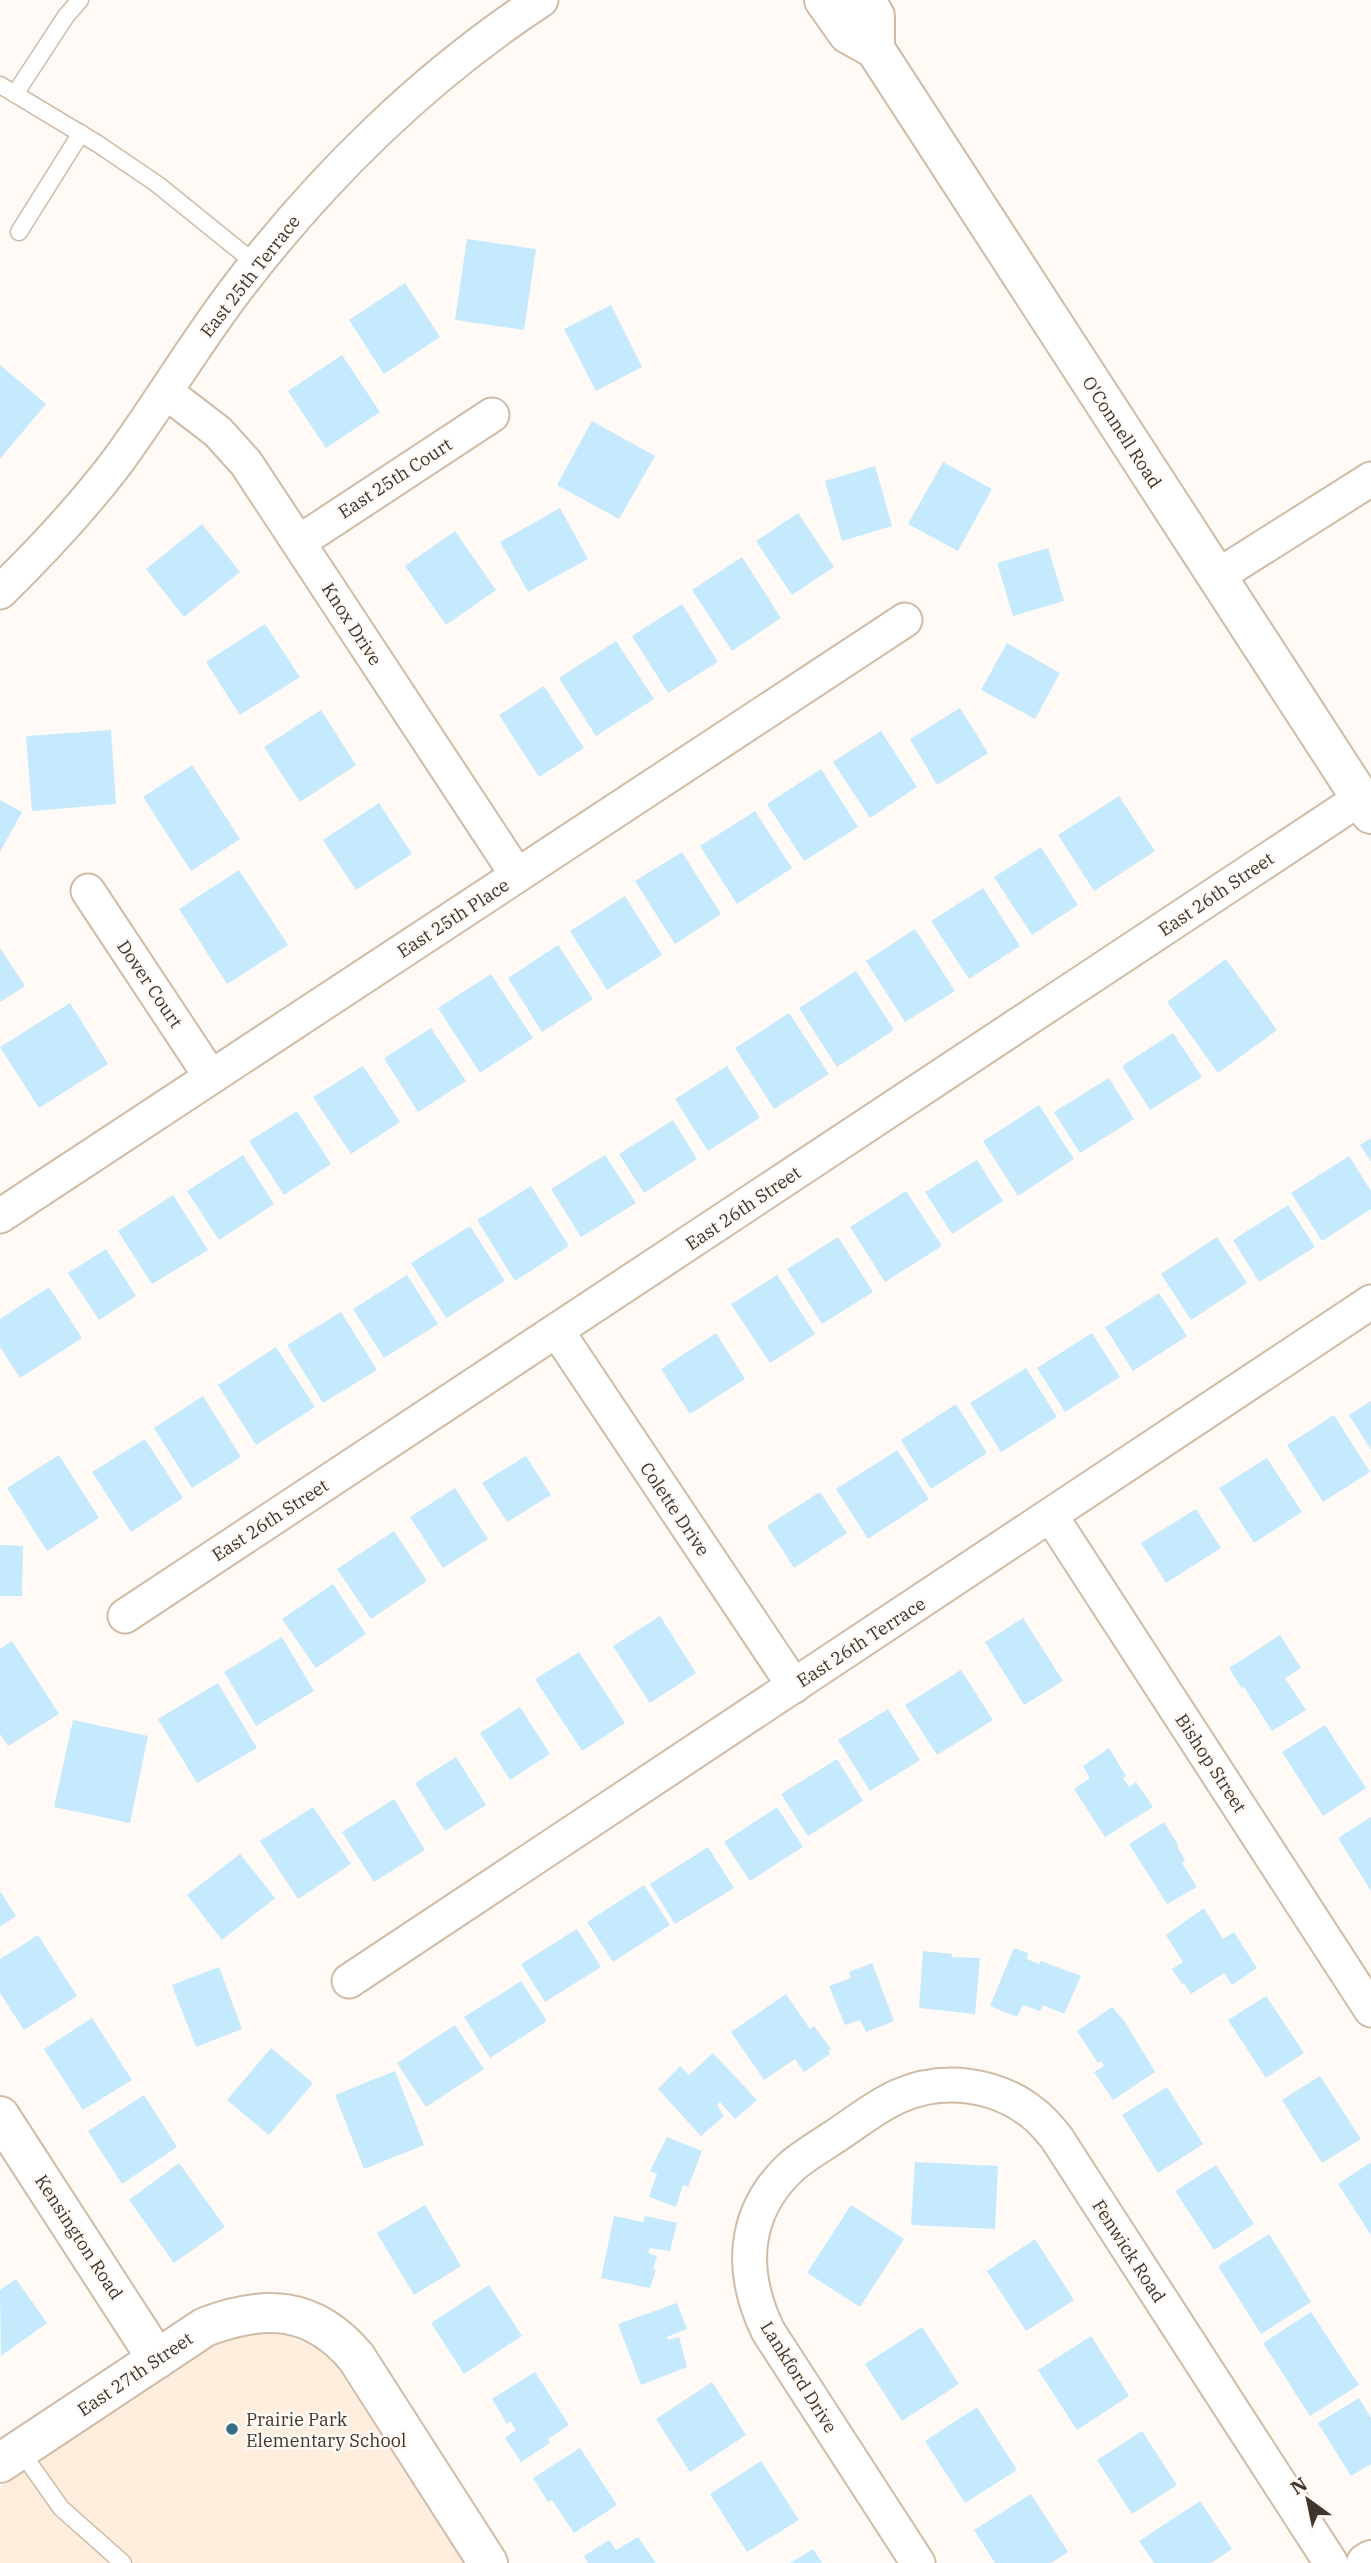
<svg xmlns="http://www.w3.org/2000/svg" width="1371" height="2563" font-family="'IBM Plex Serif',serif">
  <rect width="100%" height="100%" fill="#fffaf6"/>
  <polygon fill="#ffeede" points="245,2333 282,2334 319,2349 332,2360 464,2563 0,2563 0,2487 212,2346"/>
  <g fill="#c5eafd">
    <polygon points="467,239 536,249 524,330 455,320"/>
    <polygon points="405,283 440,337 384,374 349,320"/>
    <polygon points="611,305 642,367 596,391 564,329"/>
    <polygon points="342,355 380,412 326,448 288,391"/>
    <polygon points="0,365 46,404 0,459"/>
    <polygon points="592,421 655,456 619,519 557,485"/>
    <polygon points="943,462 992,489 958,551 908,524"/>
    <polygon points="875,466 892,526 842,541 825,481"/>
    <polygon points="560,508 588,559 528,592 500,542"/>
    <polygon points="798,513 834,567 792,595 756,541"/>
    <polygon points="202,524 240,572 184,617 146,569"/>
    <polygon points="455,531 496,590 446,625 405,566"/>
    <polygon points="1048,548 1064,601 1013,616 997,563"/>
    <polygon points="742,557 781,618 732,651 692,590"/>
    <polygon points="682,604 718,662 668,693 632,636"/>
    <polygon points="265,624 300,677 240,715 206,662"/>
    <polygon points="616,641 654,699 596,736 559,678"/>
    <polygon points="1007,643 1060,673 1035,719 981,690"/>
    <polygon points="544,686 584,748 539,777 499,715"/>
    <polygon points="960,708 988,753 937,785 910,739"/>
    <polygon points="321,710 356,765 300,802 264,747"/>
    <polygon points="111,730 116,804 32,811 26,736"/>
    <polygon points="881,731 917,787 870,818 833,762"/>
    <polygon points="192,765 240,839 191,871 143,797"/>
    <polygon points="821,769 858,827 804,861 767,804"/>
    <polygon points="1119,796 1155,851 1094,891 1058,835"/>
    <polygon points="0,800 22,812 0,852"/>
    <polygon points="379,803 412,854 356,890 323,840"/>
    <polygon points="755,811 792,868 737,904 700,846"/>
    <polygon points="1041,847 1078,905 1032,935 994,877"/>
    <polygon points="682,852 721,914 675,944 635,881"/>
    <polygon points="239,870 288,945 227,984 179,909"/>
    <polygon points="983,888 1020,946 969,979 931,921"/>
    <polygon points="625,896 662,955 607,990 570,931"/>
    <polygon points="915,929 955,991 905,1022 866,961"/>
    <polygon points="558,945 593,999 542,1032 508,978"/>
    <polygon points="0,948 25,986 0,1002"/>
    <polygon points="1226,959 1277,1030 1218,1073 1167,1002"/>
    <polygon points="856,971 894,1030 837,1067 799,1008"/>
    <polygon points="491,974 533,1038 480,1073 438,1008"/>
    <polygon points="70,1003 108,1064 39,1108 0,1047"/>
    <polygon points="789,1013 829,1074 774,1109 735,1048"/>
    <polygon points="431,1028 466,1081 418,1112 384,1058"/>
    <polygon points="1173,1033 1202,1077 1150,1110 1122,1066"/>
    <polygon points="363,1066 400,1122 351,1154 313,1097"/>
    <polygon points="727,1066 760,1118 708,1151 675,1099"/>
    <polygon points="1109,1078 1134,1119 1080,1153 1054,1112"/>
    <polygon points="1039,1105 1074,1159 1018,1196 983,1141"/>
    <polygon points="297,1111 331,1164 284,1195 249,1141"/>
    <polygon points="673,1120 697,1159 644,1193 619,1154"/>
    <polygon points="1371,1138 1371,1162 1360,1145"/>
    <polygon points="243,1155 274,1204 219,1240 187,1191"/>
    <polygon points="605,1155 636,1203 581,1237 551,1189"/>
    <polygon points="1349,1156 1371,1191 1371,1209 1322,1241 1291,1193"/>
    <polygon points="977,1160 1003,1201 952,1234 925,1192"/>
    <polygon points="531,1186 569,1246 515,1281 477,1220"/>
    <polygon points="906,1191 942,1246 885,1282 850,1227"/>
    <polygon points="173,1195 208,1250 152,1284 118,1231"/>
    <polygon points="1288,1205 1315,1247 1259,1282 1233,1240"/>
    <polygon points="470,1226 505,1281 446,1318 411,1263"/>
    <polygon points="838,1237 873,1292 822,1324 787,1269"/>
    <polygon points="1217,1237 1247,1283 1191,1320 1161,1274"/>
    <polygon points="106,1249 136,1296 99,1320 68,1273"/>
    <polygon points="407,1275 438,1324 384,1358 353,1309"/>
    <polygon points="777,1275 815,1334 770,1363 731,1304"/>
    <polygon points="49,1287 82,1338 20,1378 0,1347 0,1319"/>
    <polygon points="1159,1293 1187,1336 1133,1371 1105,1327"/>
    <polygon points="341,1312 377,1370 323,1403 287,1345"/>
    <polygon points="716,1333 745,1379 690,1414 661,1369"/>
    <polygon points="1092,1333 1120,1377 1065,1412 1037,1368"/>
    <polygon points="276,1347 315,1407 256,1445 218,1385"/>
    <polygon points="1026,1368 1057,1417 1001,1452 970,1403"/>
    <polygon points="203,1396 241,1457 192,1488 154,1428"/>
    <polygon points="1371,1401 1371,1450 1349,1415"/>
    <polygon points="956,1404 987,1453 931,1489 901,1440"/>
    <polygon points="1334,1415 1370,1472 1323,1502 1287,1445"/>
    <polygon points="145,1439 183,1498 131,1532 92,1472"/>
    <polygon points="897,1450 929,1499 868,1539 836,1489"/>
    <polygon points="59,1455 99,1518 47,1551 7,1488"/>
    <polygon points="526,1456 551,1495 507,1522 482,1483"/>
    <polygon points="1267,1458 1302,1512 1254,1543 1219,1488"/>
    <polygon points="455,1488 488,1539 443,1568 410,1517"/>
    <polygon points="820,1492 847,1533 794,1568 767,1526"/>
    <polygon points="1196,1509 1221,1548 1166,1583 1141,1543"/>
    <polygon points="394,1531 427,1581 371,1619 337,1569"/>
    <polygon points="0,1545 23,1546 22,1596 0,1596"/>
    <polygon points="333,1584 366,1634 316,1668 282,1619"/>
    <polygon points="660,1616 696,1673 650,1703 613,1646"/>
    <polygon points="1023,1618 1063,1681 1024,1705 985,1642"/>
    <polygon points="1280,1635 1301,1668 1285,1678 1306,1710 1272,1731 1244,1687 1242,1689 1229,1668"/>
    <polygon points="282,1637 314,1691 256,1726 224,1672"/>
    <polygon points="12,1641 59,1714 8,1746 0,1734 0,1649"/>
    <polygon points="579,1652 625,1723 582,1751 535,1679"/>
    <polygon points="961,1670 993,1720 937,1755 905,1705"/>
    <polygon points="218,1683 257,1748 197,1783 158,1719"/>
    <polygon points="520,1707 550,1754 510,1780 480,1733"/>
    <polygon points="888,1709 920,1760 870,1791 838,1740"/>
    <polygon points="73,1720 148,1736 130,1823 54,1807"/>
    <polygon points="1325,1725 1366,1788 1323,1816 1282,1752"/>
    <polygon points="1109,1748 1126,1776 1123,1778 1129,1787 1136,1782 1153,1807 1105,1837 1074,1789 1090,1778 1083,1766"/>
    <polygon points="456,1757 486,1805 445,1831 415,1783"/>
    <polygon points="837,1759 863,1801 808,1836 781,1794"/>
    <polygon points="394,1799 425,1850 374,1882 342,1832"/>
    <polygon points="313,1807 351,1864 298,1899 260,1841"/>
    <polygon points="777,1807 803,1847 750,1881 724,1842"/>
    <polygon points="1371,1817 1371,1891 1338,1838"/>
    <polygon points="1164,1822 1178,1845 1177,1846 1185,1860 1182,1863 1197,1887 1167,1904 1129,1844"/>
    <polygon points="708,1847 734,1888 675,1924 650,1884"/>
    <polygon points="240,1854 275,1898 222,1940 187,1895"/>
    <polygon points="644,1885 670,1925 613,1962 587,1922"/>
    <polygon points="0,1891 16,1916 0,1927"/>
    <polygon points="1204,1908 1223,1939 1234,1932 1257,1968 1232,1985 1224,1973 1191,1994 1184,1983 1182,1984 1172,1969 1183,1962 1166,1935"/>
    <polygon points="577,1929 601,1967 545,2002 521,1964"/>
    <polygon points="38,1935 77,1996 24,2030 0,1993 0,1959"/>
    <polygon points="1014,1948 1028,1953 1027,1959 1039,1964 1041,1961 1081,1976 1064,2014 1043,2005 1040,2011 1023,2005 1017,2017 990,2006"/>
    <polygon points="923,1951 952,1954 952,1957 980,1958 975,2014 919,2008"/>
    <polygon points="872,1963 894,2021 866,2032 860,2020 845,2025 829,1986 851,1978 849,1972"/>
    <polygon points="219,1967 242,2029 196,2047 172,1985"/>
    <polygon points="521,1981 547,2021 490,2058 464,2017"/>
    <polygon points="786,1994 810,2029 814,2026 831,2049 828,2051 830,2054 804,2072 795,2059 764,2080 731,2032"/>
    <polygon points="1266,1996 1304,2053 1266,2078 1228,2020"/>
    <polygon points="1112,2007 1125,2022 1155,2072 1113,2100 1094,2072 1104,2066 1101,2061 1098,2063 1077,2031"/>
    <polygon points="92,2018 132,2080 83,2110 44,2049"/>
    <polygon points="455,2025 484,2069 426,2107 397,2063"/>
    <polygon points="271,2048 313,2083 269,2135 227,2100"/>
    <polygon points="713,2053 757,2100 735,2119 720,2102 717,2105 724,2116 701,2136 658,2089 680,2066 689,2075"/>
    <polygon points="395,2071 424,2145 364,2169 335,2095"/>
    <polygon points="1320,2076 1361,2139 1322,2163 1282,2100"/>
    <polygon points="1167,2087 1203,2144 1158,2173 1122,2115"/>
    <polygon points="144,2095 177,2147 122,2184 88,2131"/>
    <polygon points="667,2137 702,2151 688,2187 683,2185 676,2207 649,2197 657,2174 650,2171"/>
    <polygon points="915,2162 998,2166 995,2229 911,2225"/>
    <polygon points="1371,2162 1371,2235 1338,2184"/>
    <polygon points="179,2163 225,2227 174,2263 129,2200"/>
    <polygon points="1216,2165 1254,2224 1214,2250 1175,2191"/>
    <polygon points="425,2205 461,2266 414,2295 377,2233"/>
    <polygon points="851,2205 904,2239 860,2307 807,2273"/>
    <polygon points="614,2216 643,2222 645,2216 677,2223 670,2251 650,2248 648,2253 657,2256 653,2269 656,2270 650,2288 601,2278"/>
    <polygon points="1269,2234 1311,2302 1261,2334 1218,2266"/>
    <polygon points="1035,2239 1074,2300 1026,2331 987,2271"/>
    <polygon points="16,2279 47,2323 1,2356 0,2290"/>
    <polygon points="489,2285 522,2336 464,2374 431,2323"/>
    <polygon points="677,2303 687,2329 667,2337 668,2340 679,2337 687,2367 641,2385 618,2324"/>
    <polygon points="1311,2312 1359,2385 1310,2416 1263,2343"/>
    <polygon points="922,2327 959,2384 902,2421 865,2364"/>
    <polygon points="1091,2336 1129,2396 1077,2430 1038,2370"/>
    <polygon points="535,2372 569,2425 548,2439 550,2443 521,2462 505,2438 516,2430 510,2421 507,2424 492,2399"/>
    <polygon points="712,2382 746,2435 690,2472 656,2419"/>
    <polygon points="1359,2398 1371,2418 1371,2464 1351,2476 1318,2423"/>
    <polygon points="977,2407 1017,2470 965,2503 925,2441"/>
    <polygon points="1142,2431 1177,2485 1132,2514 1097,2460"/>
    <polygon points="580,2448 617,2505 574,2533 552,2500 548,2502 533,2478"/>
    <polygon points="761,2461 799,2520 747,2552 710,2494"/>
    <polygon points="1031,2494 1068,2552 1051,2563 995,2563 974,2530"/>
    <polygon points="1200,2501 1232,2549 1211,2563 1154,2563 1139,2541"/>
    <polygon points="638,2537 656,2563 588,2563 584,2556 609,2540 616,2550"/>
    <polygon points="813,2549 822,2563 790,2563"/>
  </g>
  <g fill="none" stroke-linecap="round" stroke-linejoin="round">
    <defs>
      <g id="service">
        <polyline points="0,85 98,144 157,184 256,264"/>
        <polyline points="15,94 66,16 80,0"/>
        <polyline points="19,232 81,133"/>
        <polyline points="20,2450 61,2508 123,2563"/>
      </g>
      <g id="minor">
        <polyline points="166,392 218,432 246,463 517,875"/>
        <polyline points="299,542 492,415"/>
        <polyline points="1216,577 1371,479"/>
        <path d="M 0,592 C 42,551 82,508 117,462 C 159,405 195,343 238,287 C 322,177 425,76 541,0"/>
        <polyline points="88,891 211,1077"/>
        <polyline points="0,1216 905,620"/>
        <polyline points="557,1331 794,1686"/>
        <polyline points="1051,1516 1371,2010"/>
        <polyline points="125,1616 1361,798"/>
        <polyline points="349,1981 1371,1302"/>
        <path d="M 918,2563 L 768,2331 C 740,2273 741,2213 792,2166 C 806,2154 824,2144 840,2133 C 858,2121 878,2105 899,2096 C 943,2077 996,2083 1034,2114 C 1042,2120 1049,2129 1056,2137 L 1331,2563"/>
      </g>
      <g id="tertiary">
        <polyline points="824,0 848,34 875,49 1371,814"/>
        <polyline points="865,0 875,16 875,49"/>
        <polyline points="0,2116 157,2359"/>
        <path d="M 0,2463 L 205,2327 C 265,2304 313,2306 356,2357 L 488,2563"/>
        <polyline points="1366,2563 1371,2560"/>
      </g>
    </defs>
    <use href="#service" stroke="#d0bba7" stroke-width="19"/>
    <use href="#minor" stroke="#d0bba7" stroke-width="37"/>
    <use href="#tertiary" stroke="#d0bba7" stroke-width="42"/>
    <use href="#service" stroke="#fff" stroke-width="16"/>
    <use href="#minor" stroke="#fff" stroke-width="33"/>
    <use href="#tertiary" stroke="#fff" stroke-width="38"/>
  </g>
  <circle fill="#366e88" stroke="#fffaf6" stroke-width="2.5" cx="232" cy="2429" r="7"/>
  <g text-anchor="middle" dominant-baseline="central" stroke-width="5" stroke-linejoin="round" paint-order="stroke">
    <g font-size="18" fill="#3e352d" stroke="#fffaf6">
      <text transform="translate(250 276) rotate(-52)">East 25th Terrace</text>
      <text transform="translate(1122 432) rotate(57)">O'Connell Road</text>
      <text transform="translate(395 478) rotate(-33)">East 25th Court</text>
      <text transform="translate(352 624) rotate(57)">Knox Drive</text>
      <text transform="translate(1216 894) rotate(-34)">East 26th Street</text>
      <text transform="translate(453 918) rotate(-33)">East 25th Place</text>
      <text transform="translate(150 984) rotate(56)">Dover Court</text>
      <text transform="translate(743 1208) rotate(-34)">East 26th Street</text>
      <text transform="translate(675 1509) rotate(56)">Colette Drive</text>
      <text transform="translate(270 1520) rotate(-33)">East 26th Street</text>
      <text transform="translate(861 1642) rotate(-33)">East 26th Terrace</text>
      <text transform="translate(1211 1763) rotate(57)">Bishop Street</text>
      <text transform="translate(79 2237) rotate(57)">Kensington Road</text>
      <text transform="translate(1129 2251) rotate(57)">Fenwick Road</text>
      <text transform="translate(135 2374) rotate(-34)">East 27th Street</text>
      <text transform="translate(799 2377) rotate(58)">Lankford Drive</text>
    </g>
    <g font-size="18" fill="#3e352d" stroke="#fffaf6" text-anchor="start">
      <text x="246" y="2419">Prairie Park<tspan x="246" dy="21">Elementary School</tspan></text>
    </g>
  </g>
  <g transform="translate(1308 2500) rotate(327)" stroke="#fffaf6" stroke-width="5" paint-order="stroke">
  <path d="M0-5L12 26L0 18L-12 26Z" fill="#3e352d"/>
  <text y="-10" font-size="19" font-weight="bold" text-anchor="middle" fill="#3e352d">N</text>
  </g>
</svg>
